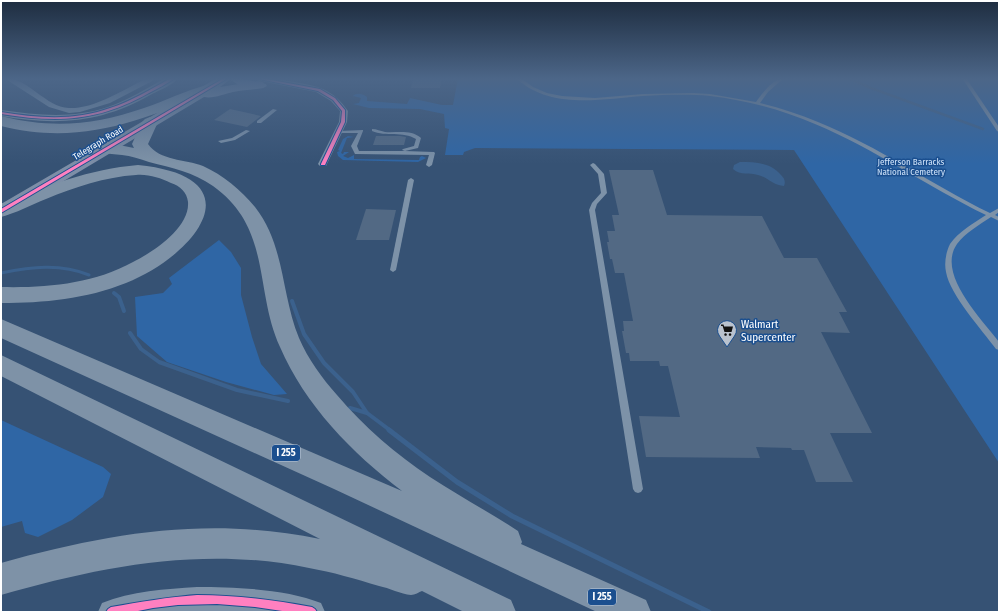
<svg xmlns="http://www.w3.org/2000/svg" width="1000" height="613" font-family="'Fira Sans Condensed',sans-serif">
  <rect width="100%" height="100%" fill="#365274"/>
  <g fill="#2f66a5">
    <path d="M 458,78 L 999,78 L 999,463 L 794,150 L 475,148 L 464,152 L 463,155 L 445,155 L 449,129 L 445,128 L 444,114 L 420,109 L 369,108 L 353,104 L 359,103 L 361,98 L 353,96 C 356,92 364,94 367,97 L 367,101 L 407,104 L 410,98 L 442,105 L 453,105 Z"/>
    <polygon points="348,136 354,137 347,138 341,153 343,154 344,152 349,152 343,156 348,158 354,155 354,159 419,160 420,157 422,156 426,158 418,162 343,160 338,156 337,152 340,151 338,150 343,139"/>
    <polygon points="219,240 231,252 241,268 241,295 252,337 261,364 287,394 274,395 226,382 167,362 137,336 135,297 163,293 172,284 169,278"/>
    <polygon points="1,420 103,467 111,474 103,497 72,520 38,537 25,533 22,521 1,527"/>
  </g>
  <path fill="#3b618d" d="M 740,162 C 755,162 770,162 781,175 C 784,178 786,181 784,186 C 774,186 767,177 758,175 C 749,172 741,176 733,169 L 734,165 Z"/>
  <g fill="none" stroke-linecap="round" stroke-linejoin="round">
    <polyline stroke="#3b618d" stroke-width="2.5" points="848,78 871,88 983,129"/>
    <path stroke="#3b618d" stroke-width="3" d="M 1,273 C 31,267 60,263 89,275"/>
    <g stroke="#3b618d" stroke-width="4">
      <polyline points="114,293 119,297 124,311"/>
      <polyline points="292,301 304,334 324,363 353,392 367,413"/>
      <polyline points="130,333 141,349 159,362 237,390 288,401"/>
      <polyline points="350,408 367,413 391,431"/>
    </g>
    <polyline stroke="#3b618d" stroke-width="5" points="389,430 457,482 512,516 709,612"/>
  </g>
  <g fill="#526984">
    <polygon points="414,78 442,78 440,88 411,88"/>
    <polygon points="230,109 261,116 247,127 214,120"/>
    <polygon points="376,136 400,136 406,137 404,145 373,145"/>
    <polygon points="609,170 653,170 667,215 762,216 784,258 817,258 847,312 839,312 850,333 821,332 872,433 830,433 853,482 816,482 804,450 792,450 791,448 756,447 760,458 646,457 639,416 680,417 668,366 660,366 659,361 630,361 629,353 626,353 622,331 624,331 623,321 633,321 624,273 615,273 612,259 610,259 607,242 609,242 607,231 615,231 612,215 619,215"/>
    <polygon points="366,209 396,210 389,240 356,240"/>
  </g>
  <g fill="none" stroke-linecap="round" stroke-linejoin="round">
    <g fill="#7d92a8" fill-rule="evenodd">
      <path d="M 319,78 L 328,78 C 326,80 321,80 319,78 Z"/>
      <path d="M 516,78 L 521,78 L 533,87 L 547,93 L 562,96 L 595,98 L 643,94 L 693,93 L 710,94 L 756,102 C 762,94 773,78 784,78 L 768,92 L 760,103 C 780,108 799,114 818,122 C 878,146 932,185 990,213 L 999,208 L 999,212 L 995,215 L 999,217 L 999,221 L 991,217 C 979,225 965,233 957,244 C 936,274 982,319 999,342 L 999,350 L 996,349 C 982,330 950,295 946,272 C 944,263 946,252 950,244 C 958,232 974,223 986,215 C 928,187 875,149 815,124 C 782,110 746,100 710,96 C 688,94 665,95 643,96 C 601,99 550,110 516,78 Z"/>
      <polygon points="962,78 966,78 999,127 999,132 997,131"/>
      <polygon points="273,109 277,110 261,123 257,123 257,121"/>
      <path d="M 372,129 C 377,129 380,131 385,132 C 397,133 411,129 421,138 L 418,148 L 405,151 L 434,152 L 435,153 L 432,165 L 429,167 L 426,165 L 429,155 L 355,154 L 351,146 L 358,133 L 339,133 L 337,132 L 339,131 L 363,130 L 363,131 L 357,146 L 359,151 L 405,151 L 402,150 L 403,149 L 414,146 L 416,139 C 403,131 386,137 372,131 Z"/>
      <polygon points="246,130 250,131 235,140 221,143 218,141 232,138"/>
      <polygon points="593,163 595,164 604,174 607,193 597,204 595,210 643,489 641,492 638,493 635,492 633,489 589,210 592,203 601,193 598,174 590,165"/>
      <polygon points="411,178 414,180 396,270 393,272 390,270 408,180"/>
    </g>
    <g fill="#7d92a8" fill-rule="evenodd">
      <path d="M 4,78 C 28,77 45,107 69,108 C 90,109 112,96 130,87 C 140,82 147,77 158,78 L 110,103 L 80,112 L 69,113 L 49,107 Z"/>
      <polygon points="228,78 238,78 266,84 267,86 263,88 237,84"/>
      <path d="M 252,78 C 266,77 310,83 323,89 C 334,94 341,101 348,111 L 347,122 L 326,166 L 320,166 L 318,164 L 339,122 L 340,111 L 331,101 L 316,92 L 256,80 Z"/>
    </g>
    <g fill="#7d92a8" fill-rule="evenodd">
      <path d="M 166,78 L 178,78 C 173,85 160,90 152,94 C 102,123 57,126 1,116 L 1,110 C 36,115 73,119 108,107 C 128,100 147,88 166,78 Z"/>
      <path d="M 197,587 C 235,587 287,589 321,603 L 325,612 L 98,612 L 102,603 C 131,591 166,589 197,587 Z"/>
    </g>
    <path fill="#7d8ea7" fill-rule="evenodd" d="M 217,78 L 232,78 L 220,87 L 258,81 L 263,82 L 265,85 L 263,88 C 253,90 243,90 233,92 C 224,94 213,99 204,97 L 7,215 L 1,216 L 1,204 Z"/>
    <g fill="#7e92a7" fill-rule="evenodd">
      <path d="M 207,85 L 212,86 L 214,89 L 212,92 C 139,121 80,146 1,126 L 1,116 C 52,129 95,125 144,108 C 165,101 186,90 207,85 Z"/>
      <path d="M 150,117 L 155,119 L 158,122 L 148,144 C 160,161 185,159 203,166 C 223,175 241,190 255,207 C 285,245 281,294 299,338 C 308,359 322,378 337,395 C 364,427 396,454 430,477 C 459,496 489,512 518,531 L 522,542 L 521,544 L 646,600 L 651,612 L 597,612 L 334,489 L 1,338 L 1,319 L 402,491 C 352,453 305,405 280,347 C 254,290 272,228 213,186 C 193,172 172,168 149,162 C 140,159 131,156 122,155 C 115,154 108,154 101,152 L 99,149 L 101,146 L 114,144 L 134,148 L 132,144 L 142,122 L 145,119 Z"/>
      <path d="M 138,165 C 258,177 196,255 126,283 C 86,299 44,303 1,303 L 1,287 C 46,288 93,284 133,262 C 153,252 190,228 188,202 C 187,192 180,186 171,183 C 160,178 149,174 136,175 C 105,177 75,187 46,199 C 31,205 16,213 1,217 L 1,204 C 46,186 90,169 138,165 Z"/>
      <path d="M 1,355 L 511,600 L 516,612 L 464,612 L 422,591 C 419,592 415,595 411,595 C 401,594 389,588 379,586 C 356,579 332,572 309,568 C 205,546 101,566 1,595 L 1,563 C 109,533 208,516 320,539 L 1,376 Z"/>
    </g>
    <defs>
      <g id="cycleway">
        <path d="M 171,78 L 175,78 C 167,84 157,89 149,93 C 98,122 57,123 1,114 L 1,112 C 37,118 75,121 110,108 C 132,101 151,89 171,78 Z"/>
        <polygon points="224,78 228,78 1,213 1,209"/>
        <polygon points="254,78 261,78 320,89 335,98 345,110 345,122 325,165 321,165 321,164 341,122 342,111 333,100 318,91"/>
        <path d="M 197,595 C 236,595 274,600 312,607 L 315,609 L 317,612 L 289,612 L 255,607 L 217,604 L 178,605 L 153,608 L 133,612 L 106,612 L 108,609 L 111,607 C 140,602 168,597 197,595 Z"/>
      </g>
    </defs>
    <use href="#cycleway" stroke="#1b4f8f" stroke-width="2"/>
    <use href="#cycleway" fill="#ff80c0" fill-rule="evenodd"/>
  </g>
  <linearGradient id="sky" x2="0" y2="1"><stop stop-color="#1e2d40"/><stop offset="0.48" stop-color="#4c6688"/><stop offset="1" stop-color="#4c6688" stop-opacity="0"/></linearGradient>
  <rect width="1000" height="164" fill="url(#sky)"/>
  <defs>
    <symbol id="supermarket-pin" viewBox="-11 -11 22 30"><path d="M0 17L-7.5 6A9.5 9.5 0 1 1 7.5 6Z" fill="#b9c2ce" stroke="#1b4f8f"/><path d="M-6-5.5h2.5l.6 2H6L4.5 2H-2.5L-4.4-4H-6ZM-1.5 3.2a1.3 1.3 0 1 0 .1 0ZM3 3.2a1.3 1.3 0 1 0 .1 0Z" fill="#111"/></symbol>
  </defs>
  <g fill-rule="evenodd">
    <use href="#supermarket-pin" x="716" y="319" width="22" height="30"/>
  </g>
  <g text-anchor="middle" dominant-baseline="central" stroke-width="3" stroke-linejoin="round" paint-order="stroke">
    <g font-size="9" fill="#fff" stroke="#1b4f8f">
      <text transform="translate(98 143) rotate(-31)">Telegraph Road</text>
    </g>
    <g font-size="9" fill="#cfe3fa" stroke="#1b4f8f">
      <text x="911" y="162">Jefferson Barracks<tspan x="911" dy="10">National Cemetery</tspan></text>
    </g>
    <g fill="#1b4f8f" stroke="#bbcadd" stroke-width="1">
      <rect x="272" y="445" width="28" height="16" rx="3"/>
      <rect x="588" y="589" width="28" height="16" rx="3"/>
    </g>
    <g font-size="10" font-weight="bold" fill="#fff">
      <text x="286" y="453">I 255</text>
      <text x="602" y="597">I 255</text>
    </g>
    <g font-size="11" fill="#fff" stroke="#1b4f8f" text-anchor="start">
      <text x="741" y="324">Walmart<tspan x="741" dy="13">Supercenter</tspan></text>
    </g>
  </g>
  <rect width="1000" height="613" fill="none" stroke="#ffffff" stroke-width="4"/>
</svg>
